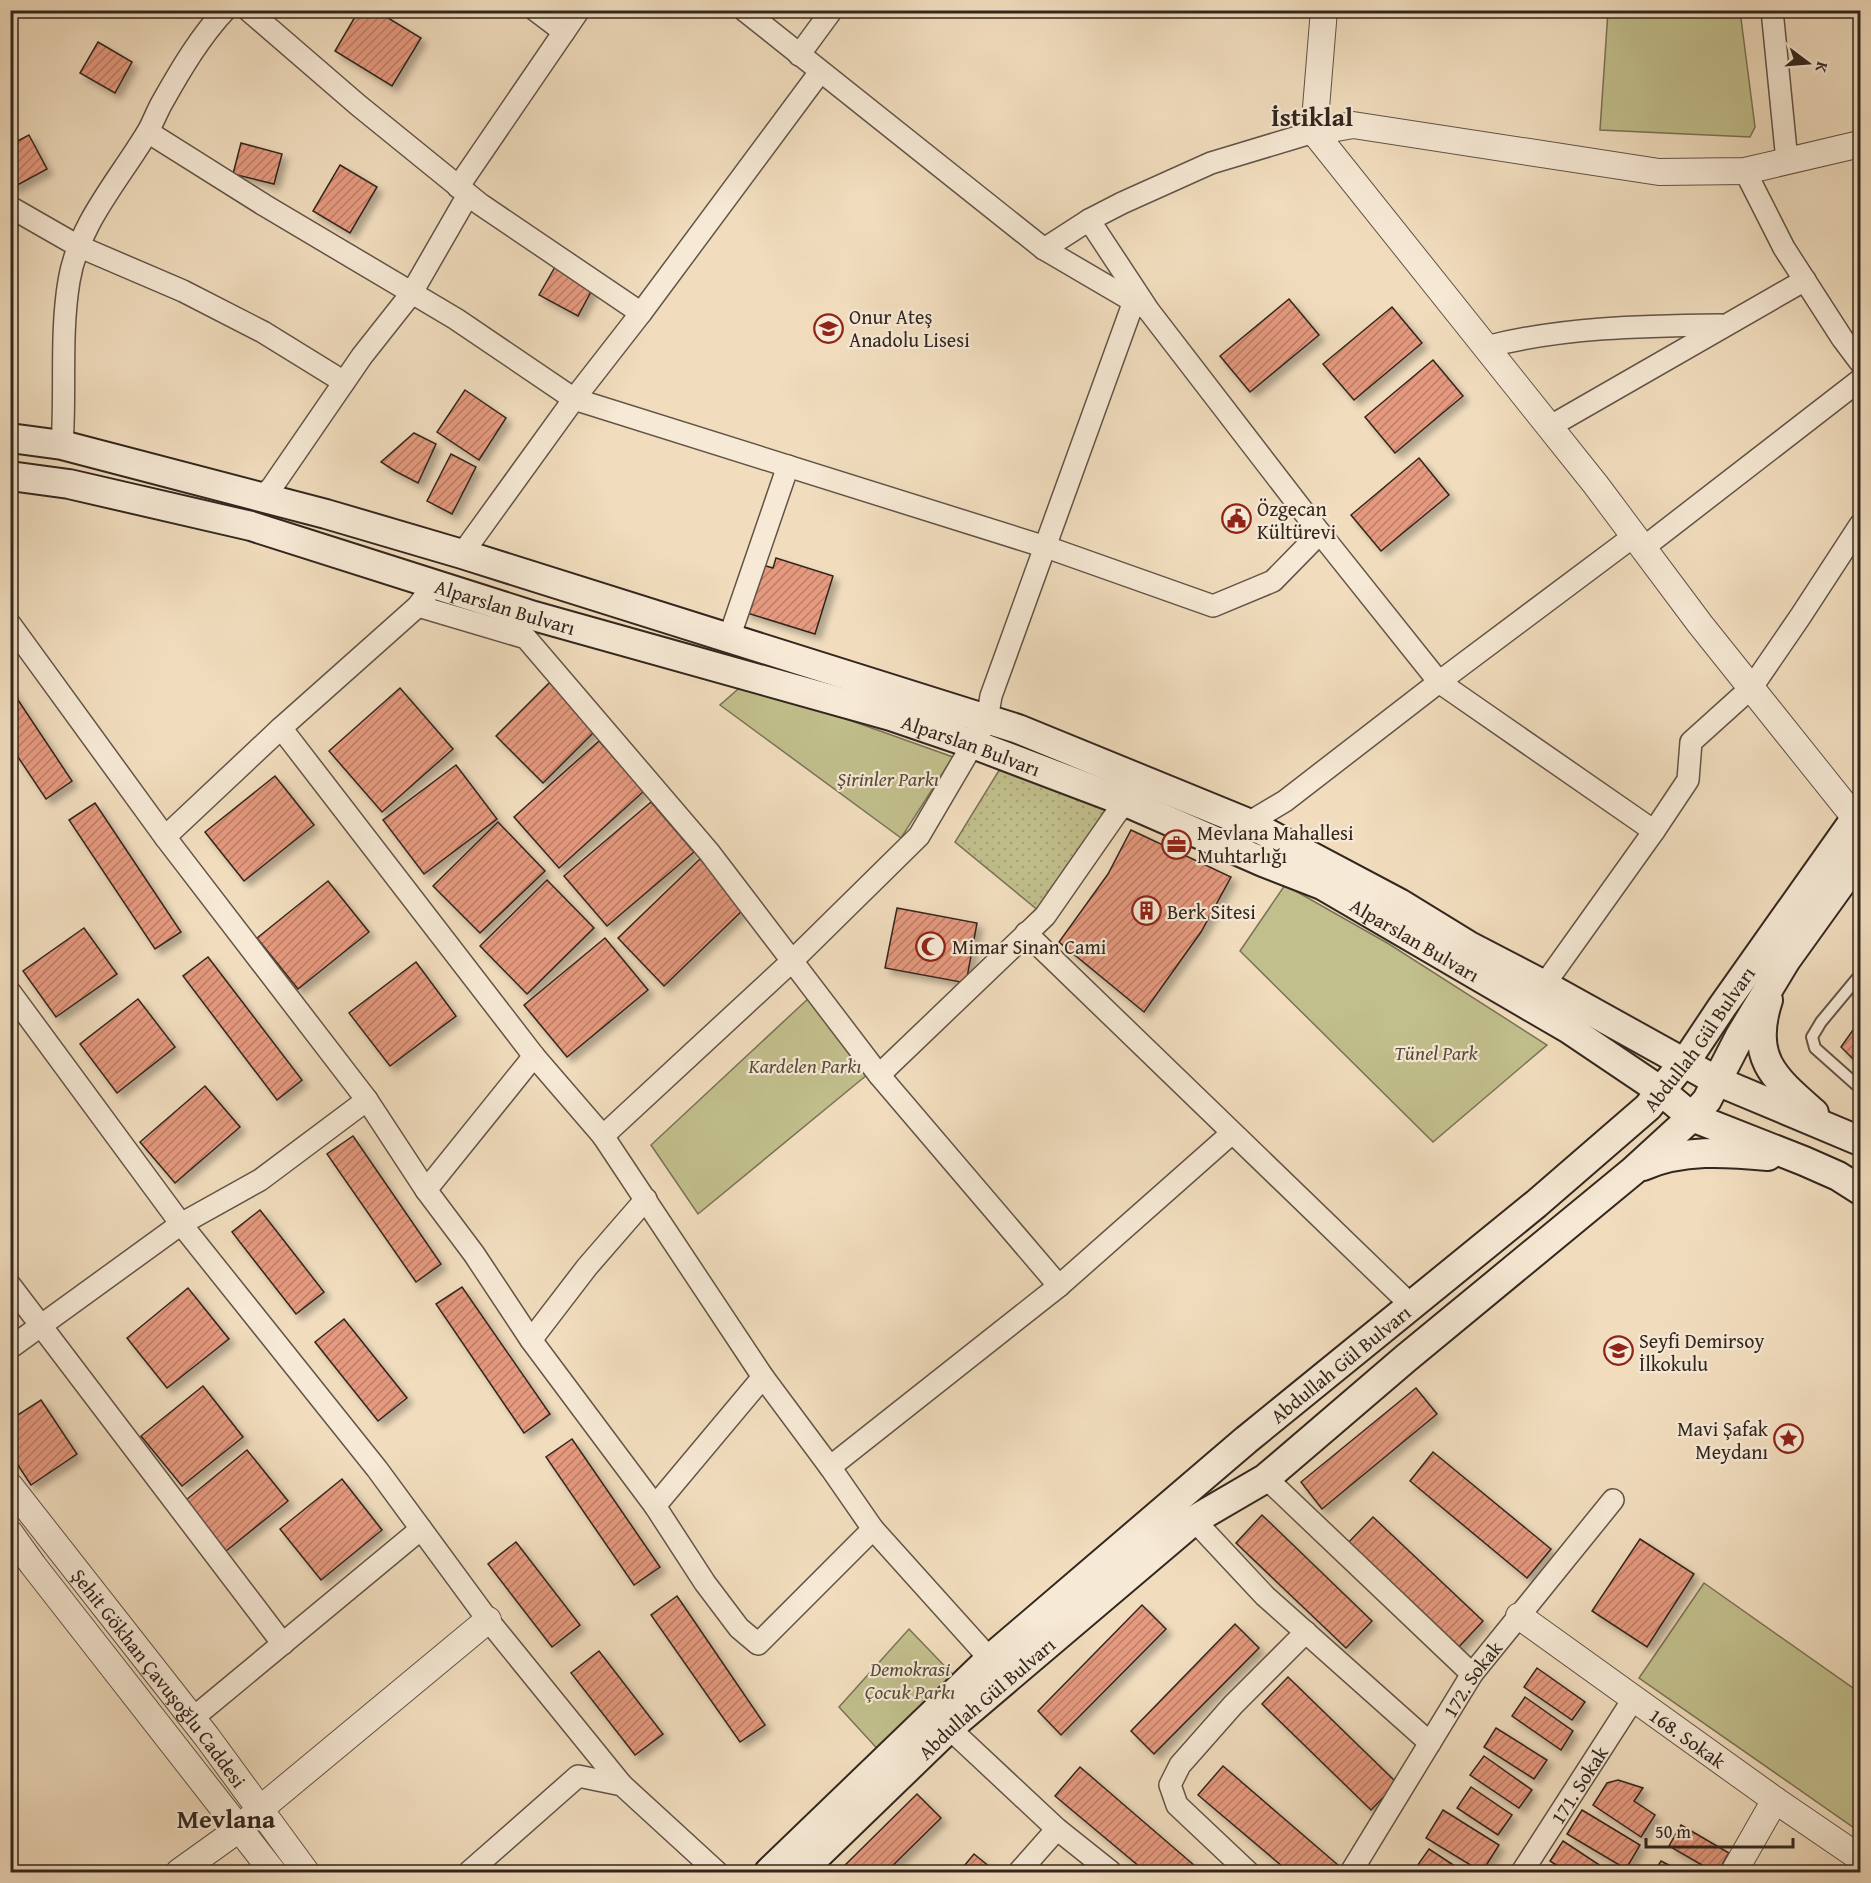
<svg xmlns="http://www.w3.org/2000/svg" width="1871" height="1883" font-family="'Gentium Book Plus',serif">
  <defs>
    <pattern id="garden-dots" width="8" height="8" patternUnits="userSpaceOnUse" patternTransform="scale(1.5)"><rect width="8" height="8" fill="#c1bf8c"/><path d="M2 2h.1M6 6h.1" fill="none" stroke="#a6a478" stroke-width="1.8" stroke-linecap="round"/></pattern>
    <pattern id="building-hatch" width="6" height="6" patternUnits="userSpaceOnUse" patternTransform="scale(1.5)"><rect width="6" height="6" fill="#e5997e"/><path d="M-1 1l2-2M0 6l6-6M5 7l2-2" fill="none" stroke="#ba7d67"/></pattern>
    <filter id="shadow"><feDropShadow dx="5.5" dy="5.5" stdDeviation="3" flood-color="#0004"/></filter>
  </defs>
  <rect width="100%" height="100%" fill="#f1ddbe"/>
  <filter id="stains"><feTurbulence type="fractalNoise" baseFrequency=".00333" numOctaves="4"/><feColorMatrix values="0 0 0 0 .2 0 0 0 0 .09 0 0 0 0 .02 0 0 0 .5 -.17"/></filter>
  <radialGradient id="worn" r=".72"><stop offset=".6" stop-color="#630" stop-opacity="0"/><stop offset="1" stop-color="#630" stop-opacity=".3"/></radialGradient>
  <g fill="#c1bf8c" stroke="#7a7256" stroke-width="1.5">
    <polygon points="1608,11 1740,11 1755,127 1750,137 1600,130"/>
    <polygon points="745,683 953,757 901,838 720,705"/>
    <polygon points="1285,885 1389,944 1547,1045 1433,1142 1240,951"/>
    <polygon points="811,996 873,1070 698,1214 651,1145"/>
    <polygon points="1704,1583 1860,1693 1860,1832 1639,1678"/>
    <polygon points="909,1629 958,1680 883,1755 839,1707"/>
  </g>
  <polygon fill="url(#garden-dots)" stroke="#7a7256" stroke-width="1.5" points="1003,764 1116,814 1045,916 955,842"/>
  <g fill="url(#building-hatch)" stroke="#33261f" stroke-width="1.5" filter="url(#shadow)">
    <polygon points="359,10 375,10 421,38 392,86 335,51"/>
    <polygon points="98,42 132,62 115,93 80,73"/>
    <polygon points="29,135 47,169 12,188 10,184 10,145"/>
    <polygon points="241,143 282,154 274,184 233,174"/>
    <polygon points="340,165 377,187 350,233 313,211"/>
    <polygon points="555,267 593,288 578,316 539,295"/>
    <polygon points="1289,299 1319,335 1250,392 1220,356"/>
    <polygon points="1392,307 1422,343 1354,400 1323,364"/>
    <polygon points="1433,360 1463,396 1395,453 1365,417"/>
    <polygon points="465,390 506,418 479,460 437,432"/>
    <polygon points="414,433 436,444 418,483 395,471 381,462"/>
    <polygon points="451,454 476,467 452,514 427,501"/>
    <polygon points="1419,458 1449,495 1381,551 1351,515"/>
    <polygon points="776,558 833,576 815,634 744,612 759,564 773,568"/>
    <polygon points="550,682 597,729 543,783 496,736"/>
    <polygon points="10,688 72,781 46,799 10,745"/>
    <polygon points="400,688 453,749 382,812 329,751"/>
    <polygon points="599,741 644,791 559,868 514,817"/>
    <polygon points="456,765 497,819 424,874 383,820"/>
    <polygon points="275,776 314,825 244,881 205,832"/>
    <polygon points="651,802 694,852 607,926 564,876"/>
    <polygon points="95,803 181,932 155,949 69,820"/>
    <polygon points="498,822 545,871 480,933 433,886"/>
    <polygon points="1131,830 1231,877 1201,932 1144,1012 1059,942 1108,874"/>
    <polygon points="700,859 746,907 664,986 618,938"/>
    <polygon points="547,880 594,928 527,994 480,946"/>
    <polygon points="328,881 369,932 298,989 257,938"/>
    <polygon points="897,908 977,923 966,983 885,968"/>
    <polygon points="84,928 117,974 56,1017 23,971"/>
    <polygon points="605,938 648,990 567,1057 524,1005"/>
    <polygon points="208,957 302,1080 277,1100 183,976"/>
    <polygon points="416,962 456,1016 390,1066 349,1013"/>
    <polygon points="138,999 175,1047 117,1093 80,1044"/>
    <polygon points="1860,1020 1860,1066 1841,1047"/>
    <polygon points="205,1086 240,1127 175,1183 140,1142"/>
    <polygon points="353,1136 441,1264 416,1282 327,1154"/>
    <polygon points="260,1210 324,1292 296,1314 232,1232"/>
    <polygon points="462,1287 550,1414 524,1433 436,1304"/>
    <polygon points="188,1288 229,1339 167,1388 127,1338"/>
    <polygon points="344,1319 407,1398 378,1421 315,1342"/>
    <polygon points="203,1386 243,1437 182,1486 141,1436"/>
    <polygon points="1416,1388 1437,1414 1322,1509 1301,1482"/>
    <polygon points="41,1400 77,1454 31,1485 10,1453 10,1420"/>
    <polygon points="572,1439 660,1567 634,1585 546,1457"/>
    <polygon points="247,1450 288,1501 226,1551 186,1500"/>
    <polygon points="1433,1452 1551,1549 1527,1578 1410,1481"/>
    <polygon points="342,1479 382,1530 321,1580 280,1529"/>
    <polygon points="1262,1515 1372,1621 1346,1648 1236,1543"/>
    <polygon points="1373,1517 1483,1621 1457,1649 1347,1544"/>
    <polygon points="1640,1539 1694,1574 1647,1647 1592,1611"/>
    <polygon points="516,1542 580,1625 552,1647 488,1564"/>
    <polygon points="677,1596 765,1725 740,1742 651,1615"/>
    <polygon points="1142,1605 1166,1629 1061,1735 1038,1711"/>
    <polygon points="1235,1624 1259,1648 1154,1754 1131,1731"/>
    <polygon points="599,1651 663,1734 635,1755 571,1673"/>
    <polygon points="1537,1668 1585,1702 1572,1720 1524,1687"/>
    <polygon points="1288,1677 1397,1783 1371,1810 1262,1704"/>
    <polygon points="1525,1697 1573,1731 1561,1750 1512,1716"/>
    <polygon points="1496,1728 1547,1760 1534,1779 1484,1747"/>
    <polygon points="1484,1756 1532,1790 1519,1808 1470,1775"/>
    <polygon points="1223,1766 1338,1865 1332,1872 1289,1872 1198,1795"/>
    <polygon points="1080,1767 1195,1866 1190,1872 1146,1872 1055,1796"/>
    <polygon points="1618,1780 1643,1788 1634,1801 1655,1815 1641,1837 1593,1805 1607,1783"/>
    <polygon points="1471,1787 1512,1815 1498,1835 1457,1808"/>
    <polygon points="917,1794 941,1818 886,1872 838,1872"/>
    <polygon points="1443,1810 1499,1845 1482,1872 1426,1838"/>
    <polygon points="1582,1810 1640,1845 1626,1869 1567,1834"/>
    <polygon points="1681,1825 1729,1853 1718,1872 1714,1872 1669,1846"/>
    <polygon points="1563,1841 1610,1872 1567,1872 1550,1861"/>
    <polygon points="1429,1849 1464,1872 1420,1872 1415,1869"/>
    <polygon points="974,1854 996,1872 959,1872"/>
    <polygon points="1661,1861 1682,1872 1654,1872"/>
  </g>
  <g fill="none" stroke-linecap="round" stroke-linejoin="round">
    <defs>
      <polyline id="service" points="1860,975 1821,1022 1812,1037 1815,1048 1860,1088"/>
      <g id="minor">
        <polyline points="248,10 358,105 480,204 641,313"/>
        <polyline points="535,10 564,32"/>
        <polyline points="744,10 1044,249 1143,307"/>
        <polyline points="1772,10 1787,161"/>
        <polyline points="799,55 832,10"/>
        <polyline points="148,132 264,205 456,319 574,399 641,313 820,72"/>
        <polyline points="1745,171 1784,248 1842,338 1860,362"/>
        <polyline points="458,187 579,10"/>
        <polyline points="10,207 78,246 183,291 263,332 344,382"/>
        <polyline points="1089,220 1149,311 1320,533 1439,682 1285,801 1248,823"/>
        <polyline points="1044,249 1089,220 1122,203 1211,163 1314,132"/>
        <path d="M 1486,347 C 1563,327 1642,326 1721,325"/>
        <polyline points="1549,427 1805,280"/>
        <path d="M 62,445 C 66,391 60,335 69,281 C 78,225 118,181 147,133 C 153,123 157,111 163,101 C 181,69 200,37 225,10"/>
        <polyline points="262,497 272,487 362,356 411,294 468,195"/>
        <polyline points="1634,536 1439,682 1654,831"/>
        <polyline points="1643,548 1860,380"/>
        <polyline points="462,554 574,399 1052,549 1213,606 1273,581 1320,533"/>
        <polyline points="418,606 526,638 709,852 879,1075 1045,916 1116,814 1126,802 1131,792"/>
        <polyline points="10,624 165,837 367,1100 426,1190 474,1254 531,1340 655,1506 705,1583 739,1628 758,1644 873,1529"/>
        <polyline points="729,638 788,466"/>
        <polyline points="281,728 534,1056"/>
        <polyline points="165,837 281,728 418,606 426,595"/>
        <polyline points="1026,933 1411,1305"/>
        <polyline points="1544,985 1654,831 1688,780 1691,742 1752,687 1800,617 1860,525"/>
        <polyline points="10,992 181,1224 377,1469 488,1620 622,1785"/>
        <polyline points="879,1075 1059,1286"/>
        <polyline points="603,1136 791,962 919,836 987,720 991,696 1134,301"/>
        <polyline points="426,1190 534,1056 603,1136 763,1377 830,1467 873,1529 990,1659"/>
        <polyline points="10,1285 283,1644"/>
        <polyline points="531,1340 587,1267 646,1199"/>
        <polyline points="10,1348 181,1224 260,1180 367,1100"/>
        <polyline points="830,1467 1059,1286 1232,1133"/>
        <polyline points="1266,1478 1472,1674"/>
        <polyline points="655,1506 763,1377"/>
        <polyline points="1194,1520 1265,1596 1430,1743"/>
        <polyline points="193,1718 421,1529"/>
        <polyline points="949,1728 1057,1829 1111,1872"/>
        <polyline points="469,1872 578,1776 622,1785 717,1872"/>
        <polyline points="1019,1872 1057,1829"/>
        <polyline points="1248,1872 1177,1805 1170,1785 1180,1765 1233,1705 1306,1632"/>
        <path id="s1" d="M 1351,1872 L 1472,1674 L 1613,1500"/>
        <path id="s2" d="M 1522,1872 L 1634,1698"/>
      </g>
      <g id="tertiary">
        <polyline points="1324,10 1314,132 1596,485 1700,624 1856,819"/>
        <polyline points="1314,132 1353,125 1659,172 1745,171 1860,144"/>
        <path id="s3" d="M 10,1486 L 207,1737 L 306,1872"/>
        <polyline points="10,1533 33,1565 273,1872"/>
        <path id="s4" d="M 1519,1616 L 1775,1800 L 1860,1858"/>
        <polyline points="179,1872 239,1829 259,1810 488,1620"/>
        <polyline points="1734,1872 1775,1800"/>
      </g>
      <g id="secondary">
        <polyline points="10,438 62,445 326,514 462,554 1018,729 1248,823 1399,903 1469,946 1544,985 1717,1081 1860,1141"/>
        <path id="s5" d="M 10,476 L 69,484 L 251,526 L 534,616 L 891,716 L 973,744 L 1126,802 L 1263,862 L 1322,885 L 1569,1029 L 1661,1091 L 1692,1117 L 1804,1161 L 1838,1176 L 1860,1190"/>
        <path d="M 1768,1000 C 1749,1058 1774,1078 1814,1113"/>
        <path d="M 1643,1166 C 1682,1149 1726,1152 1768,1156"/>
        <path id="s6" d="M 769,1872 L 990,1659 L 1246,1440 L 1536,1204 L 1648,1107 L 1692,1052 L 1722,1007 L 1860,812"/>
        <path id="s7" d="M 800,1872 L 949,1728 L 1194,1520 L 1266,1478 L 1405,1359 L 1633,1171 L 1692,1117 L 1707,1100 L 1740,1036 L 1786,960 L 1860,857"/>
      </g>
    </defs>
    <use href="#service" stroke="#625447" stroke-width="14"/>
    <use href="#minor" stroke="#625447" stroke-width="24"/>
    <use href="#tertiary" stroke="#625447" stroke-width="28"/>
    <use href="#secondary" stroke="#33261f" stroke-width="32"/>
    <use href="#service" stroke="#f6e9d5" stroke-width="10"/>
    <use href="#minor" stroke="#f6e9d5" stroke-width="21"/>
    <use href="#tertiary" stroke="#f6e9d5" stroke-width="26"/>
    <use href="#secondary" stroke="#f6e9d5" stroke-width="28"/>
  </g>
  <defs>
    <symbol id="school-ring" viewBox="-11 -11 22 22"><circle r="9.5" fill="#f6e9d5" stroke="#8f2418" stroke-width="1.5"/><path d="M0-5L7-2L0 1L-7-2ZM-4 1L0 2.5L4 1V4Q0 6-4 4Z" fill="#8f2418"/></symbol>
    <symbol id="civic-ring" viewBox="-11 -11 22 22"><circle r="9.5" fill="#f6e9d5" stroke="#8f2418" stroke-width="1.5"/><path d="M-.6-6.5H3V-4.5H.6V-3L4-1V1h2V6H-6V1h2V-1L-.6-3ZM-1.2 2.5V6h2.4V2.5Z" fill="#8f2418"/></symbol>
    <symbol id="office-ring" viewBox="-11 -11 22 22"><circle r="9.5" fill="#f6e9d5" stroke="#8f2418" stroke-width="1.5"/><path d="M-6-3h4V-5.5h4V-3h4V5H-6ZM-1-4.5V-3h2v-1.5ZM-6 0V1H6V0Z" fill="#8f2418"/></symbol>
    <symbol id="building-ring" viewBox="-11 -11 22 22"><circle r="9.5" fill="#f6e9d5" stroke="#8f2418" stroke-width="1.5"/><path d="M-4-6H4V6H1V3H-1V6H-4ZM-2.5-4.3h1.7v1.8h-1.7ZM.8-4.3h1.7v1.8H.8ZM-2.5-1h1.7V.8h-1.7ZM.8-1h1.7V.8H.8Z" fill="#8f2418"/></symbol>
    <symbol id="mosque-ring" viewBox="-11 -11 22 22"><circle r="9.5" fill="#f6e9d5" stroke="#8f2418" stroke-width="1.5"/><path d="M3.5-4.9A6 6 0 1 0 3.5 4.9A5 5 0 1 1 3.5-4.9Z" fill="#8f2418"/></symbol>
    <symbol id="sight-ring" viewBox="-11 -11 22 22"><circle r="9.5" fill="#f6e9d5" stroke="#8f2418" stroke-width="1.5"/><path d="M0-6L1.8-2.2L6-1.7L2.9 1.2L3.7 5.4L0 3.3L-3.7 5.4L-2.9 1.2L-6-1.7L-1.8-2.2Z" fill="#8f2418"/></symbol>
  </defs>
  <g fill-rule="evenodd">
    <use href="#school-ring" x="812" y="312" width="33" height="33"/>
    <use href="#civic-ring" x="1220" y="502" width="33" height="33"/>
    <use href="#office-ring" x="1160" y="828" width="33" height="33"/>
    <use href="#building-ring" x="1130" y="894" width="33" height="33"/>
    <use href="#mosque-ring" x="914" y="930" width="33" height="33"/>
    <use href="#school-ring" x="1602" y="1334" width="33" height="33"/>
    <use href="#sight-ring" x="1772" y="1422" width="33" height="33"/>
  </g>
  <g text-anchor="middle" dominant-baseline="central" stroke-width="4.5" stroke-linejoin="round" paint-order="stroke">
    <g font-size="20" fill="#33261f" stroke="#f6e9d5" text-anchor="start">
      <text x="849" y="316">Onur Ateş<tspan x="849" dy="23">Anadolu Lisesi</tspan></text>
      <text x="1257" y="508">Özgecan<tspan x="1257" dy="23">Kültürevi</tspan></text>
      <text x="1197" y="832">Mevlana Mahallesi<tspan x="1197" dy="23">Muhtarlığı</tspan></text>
      <text x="1167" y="911">Berk Sitesi</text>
      <text x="952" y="946">Mimar Sinan Cami</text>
      <text x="1639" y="1340">Seyfi Demirsoy<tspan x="1639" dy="23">İlkokulu</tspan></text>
      <text x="1768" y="1428" text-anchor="end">Mavi Şafak<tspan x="1768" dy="23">Meydanı</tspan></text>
    </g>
    <g font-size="20" fill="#33261f" stroke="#f6e9d5">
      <text stroke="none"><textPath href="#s5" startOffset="513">Alparslan Bulvarı</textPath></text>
      <text stroke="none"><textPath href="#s5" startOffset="999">Alparslan Bulvarı</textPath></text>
      <text stroke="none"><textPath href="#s5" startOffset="1485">Alparslan Bulvarı</textPath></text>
      <text stroke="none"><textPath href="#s6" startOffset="1251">Abdullah Gül Bulvarı</textPath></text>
      <text stroke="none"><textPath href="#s6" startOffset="765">Abdullah Gül Bulvarı</textPath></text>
      <text stroke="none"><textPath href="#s3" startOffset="243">Şehit Gökhan Çavuşoğlu Caddesi</textPath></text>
      <text stroke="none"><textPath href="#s1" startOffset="228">172. Sokak</textPath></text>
      <text stroke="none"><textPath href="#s7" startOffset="255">Abdullah Gül Bulvarı</textPath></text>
      <text stroke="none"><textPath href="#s4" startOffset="208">168. Sokak</textPath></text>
      <text stroke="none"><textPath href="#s2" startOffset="104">171. Sokak</textPath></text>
    </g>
    <g font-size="20" font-style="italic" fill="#564c3a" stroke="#f6e9d5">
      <text x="888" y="778">Şirinler Parkı</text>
      <text x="1436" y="1052">Tünel Park</text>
      <text x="805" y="1065">Kardelen Parkı</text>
      <text x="910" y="1668">Demokrasi<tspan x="910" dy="23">Çocuk Parkı</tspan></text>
    </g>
    <g font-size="26" font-weight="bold" fill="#33261f" stroke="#f6e9d5">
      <text x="1312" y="116">İstiklal</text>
      <text x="226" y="1818">Mevlana</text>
    </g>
  </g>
  <rect width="1871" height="1883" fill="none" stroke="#f1ddbe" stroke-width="36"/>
  <rect x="12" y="12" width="1847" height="1859" fill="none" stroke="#33261f" stroke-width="3"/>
  <rect x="18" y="18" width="1835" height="1847" fill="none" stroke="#33261f" stroke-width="1.5"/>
  <g transform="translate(1808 63) rotate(106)" stroke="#f6e9d5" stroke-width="4.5" paint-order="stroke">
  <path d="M0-4.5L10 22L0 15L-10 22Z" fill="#33261f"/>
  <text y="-9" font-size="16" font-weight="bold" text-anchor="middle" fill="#33261f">K</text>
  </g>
  <path d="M1646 1838v9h147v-9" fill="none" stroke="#33261f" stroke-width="3"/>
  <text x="1655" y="1838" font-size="18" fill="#33261f" stroke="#f6e9d5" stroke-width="4.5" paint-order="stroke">50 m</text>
  <rect width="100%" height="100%" filter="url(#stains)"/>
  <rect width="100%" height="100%" fill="url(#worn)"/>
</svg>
